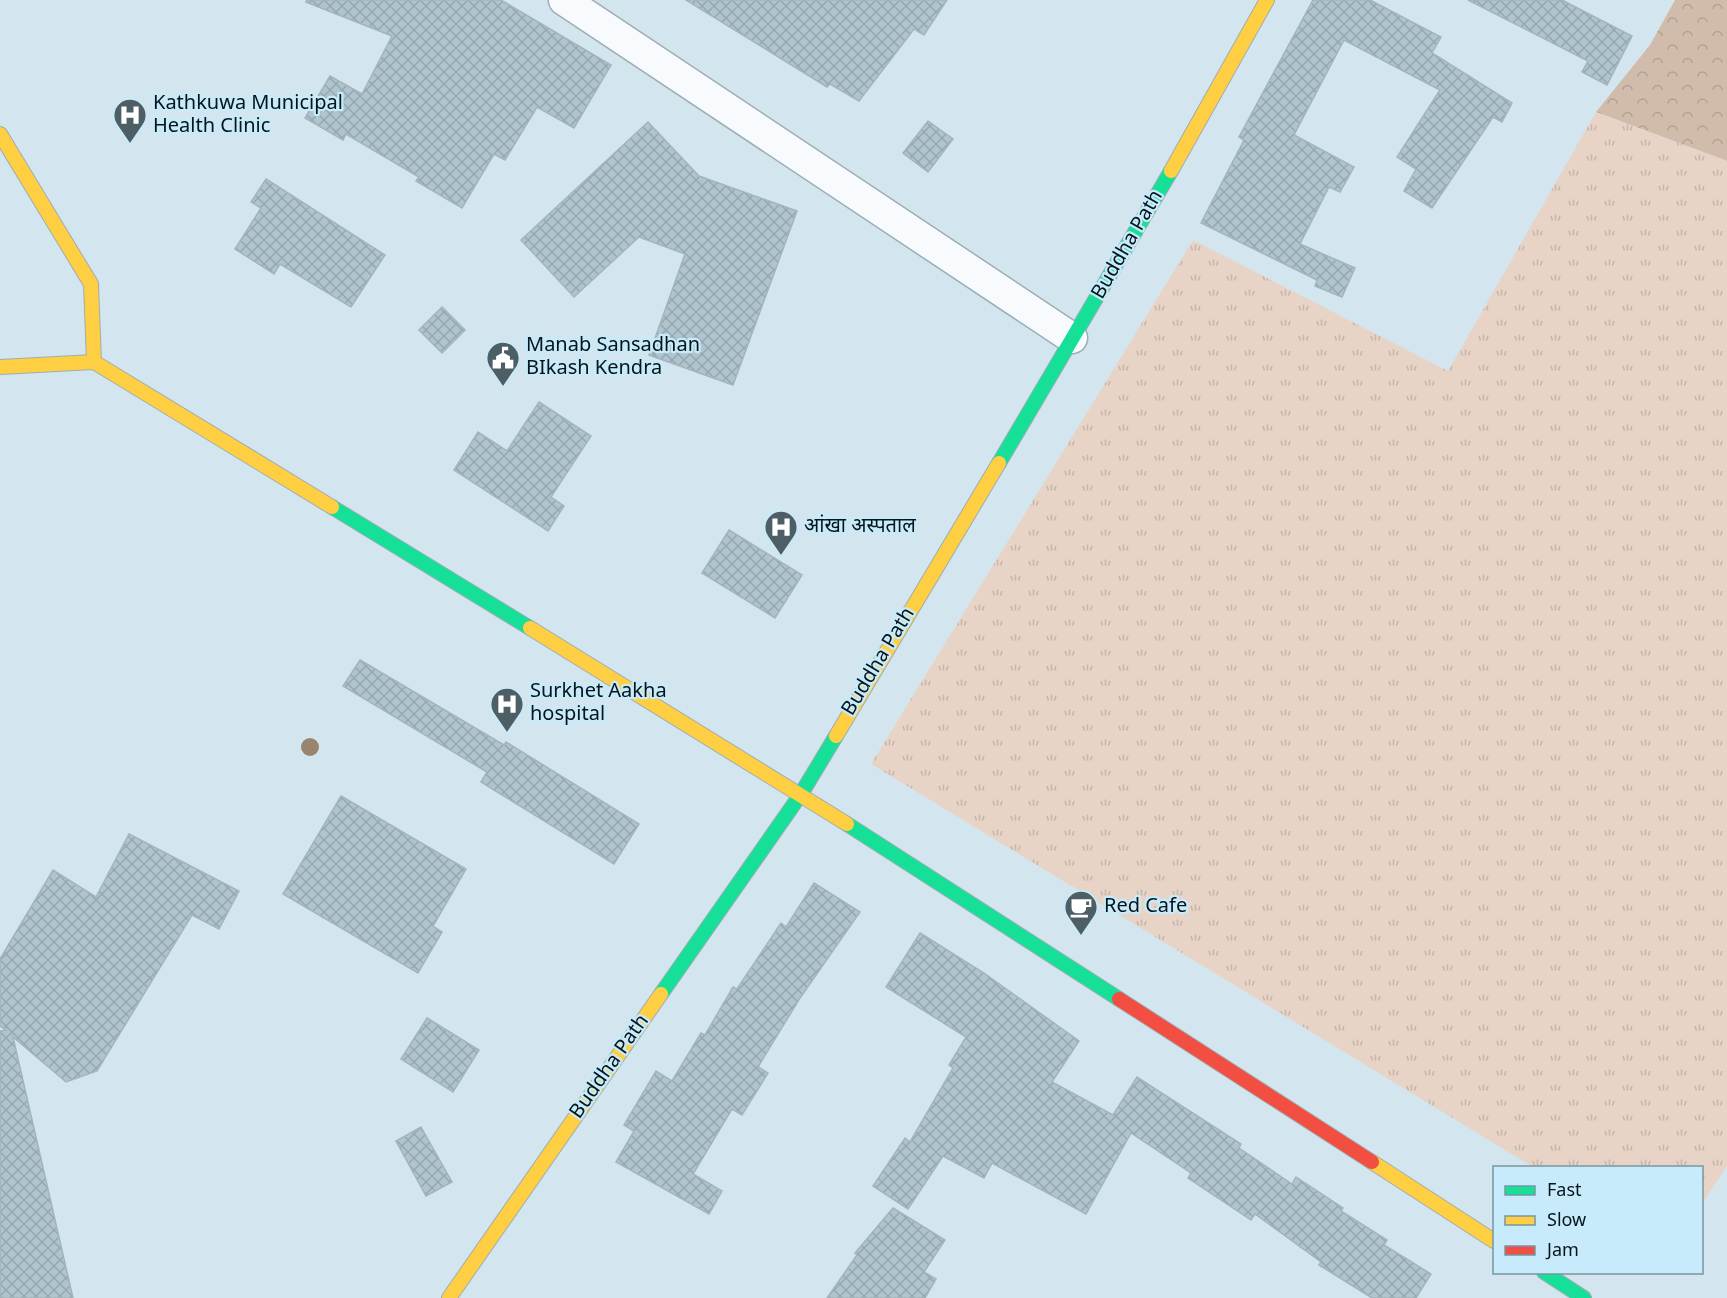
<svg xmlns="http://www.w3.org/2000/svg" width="1727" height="1298" font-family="Georgia,'Noto Sans Devanagari',serif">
  <defs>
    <pattern id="forest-crowns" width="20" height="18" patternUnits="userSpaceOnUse" patternTransform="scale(1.5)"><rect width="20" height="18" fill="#d1bcac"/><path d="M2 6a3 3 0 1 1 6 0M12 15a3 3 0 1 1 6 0" fill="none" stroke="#b2a193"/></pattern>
    <pattern id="park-tufts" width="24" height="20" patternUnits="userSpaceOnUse" patternTransform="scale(1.5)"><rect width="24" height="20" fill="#e8d4c6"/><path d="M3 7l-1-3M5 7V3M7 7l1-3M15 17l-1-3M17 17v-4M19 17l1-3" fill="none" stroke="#c6b5aa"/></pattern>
    <pattern id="building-cross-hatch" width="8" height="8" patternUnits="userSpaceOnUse" patternTransform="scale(1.5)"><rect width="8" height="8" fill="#afc4cf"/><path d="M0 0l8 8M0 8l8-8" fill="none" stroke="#95a8b1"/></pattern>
  </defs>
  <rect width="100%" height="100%" fill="#d3e6ef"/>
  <polygon fill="url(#forest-crowns)" points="1675,0 1727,0 1727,161 1596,112 1650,45"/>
  <polygon fill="url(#park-tufts)" points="1596,112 1727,161 1727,1166 1702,1204 1702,1168 1533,1167 871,764 1193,240 1448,371"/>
  <g fill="url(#building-cross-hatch)" stroke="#a5b4bb" stroke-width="1.5">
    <polygon points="307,0 501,0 611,65 574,128 537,107 505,160 494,154 462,208 416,181 419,177 346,134 343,140 305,118 330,76 362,94 392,36 306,2"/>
    <polygon points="686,0 947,0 924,35 914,29 859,101 830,84 827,87"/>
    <polygon points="1313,0 1370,0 1441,37 1432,53 1512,103 1502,122 1493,117 1432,208 1404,191 1416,169 1397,157 1440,90 1344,40 1294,135 1354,167 1340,192 1329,187 1300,244 1355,268 1342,297 1315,286 1317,280 1201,223 1244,140 1239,137"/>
    <polygon points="1468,0 1562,0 1632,36 1607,85 1582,72 1588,61"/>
    <polygon points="928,121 953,139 928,172 903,153"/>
    <polygon points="648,122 699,176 797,211 733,385 649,355 685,254 639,237 574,297 521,240"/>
    <polygon points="266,179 385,255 351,307 280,264 274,274 235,249 261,208 251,202"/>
    <polygon points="442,307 465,330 442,353 419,330"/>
    <polygon points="539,402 591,436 551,497 564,506 548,531 454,470 478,432 507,451"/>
    <polygon points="729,530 802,575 775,618 702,573"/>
    <polygon points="360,660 504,745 506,742 639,824 614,864 481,782 487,772 343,686"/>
    <polygon points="341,796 466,869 433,926 442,932 418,973 283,894"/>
    <polygon points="129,834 239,891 219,929 192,915 97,1071 66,1082 13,1037 73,1298 0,1298 0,1031 6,1030 0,1026 0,959 53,870 96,897"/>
    <polygon points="814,883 860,912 800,998 758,1067 768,1073 742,1115 732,1109 693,1174 722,1191 709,1214 616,1162 634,1131 624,1125 656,1071 672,1081 701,1033 705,1035 733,987 737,989 781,923 786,927"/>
    <polygon points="920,933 984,973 1079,1041 1052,1082 1113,1115 1137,1077 1241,1144 1239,1148 1292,1184 1296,1177 1343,1208 1341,1211 1387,1240 1384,1245 1431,1274 1416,1298 1372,1298 1319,1265 1321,1262 1255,1214 1251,1220 1188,1178 1191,1173 1131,1133 1086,1214 992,1163 984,1178 943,1156 908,1209 873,1186 905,1138 910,1142 953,1068 949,1065 966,1037 886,987"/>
    <polygon points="427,1018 479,1050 453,1092 401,1059"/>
    <polygon points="421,1127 452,1182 426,1196 396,1141"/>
    <polygon points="893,1208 945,1240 924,1272 936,1279 925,1298 827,1298 857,1255 855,1253"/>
  </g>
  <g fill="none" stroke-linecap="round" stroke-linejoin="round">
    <defs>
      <polyline id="street" points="564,0 1072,338"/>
      <g id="fast">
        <polyline points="999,463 1171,171"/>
        <polyline points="332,507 530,628"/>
        <polyline points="847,824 1119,999"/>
        <polyline points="661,994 801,794 836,736"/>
        <polyline points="1544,1272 1584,1298"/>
      </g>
      <g id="slow">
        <polyline points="0,134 91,284 94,362"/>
        <polyline points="1171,171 1267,0"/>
        <polyline points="0,367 94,362 332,507"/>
        <polyline points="530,628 847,824"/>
        <polyline points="836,736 999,463"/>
        <polyline points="1372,1162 1494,1241"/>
        <polyline points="449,1298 661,994"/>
      </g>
      <polyline id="jam" points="1119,999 1372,1162"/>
    </defs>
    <use href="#street" stroke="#9eadb4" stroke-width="33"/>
    <use href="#fast" stroke="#9eadb4" stroke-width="16"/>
    <use href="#slow" stroke="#9eadb4" stroke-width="16"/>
    <use href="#jam" stroke="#9eadb4" stroke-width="16"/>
    <use href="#street" stroke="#f8fbfd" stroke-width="30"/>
    <use href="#fast" stroke="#16e098" stroke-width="14"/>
    <use href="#slow" stroke="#ffcf43" stroke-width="14"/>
    <use href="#jam" stroke="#f24e42" stroke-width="14"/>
  </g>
  <circle fill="#988570" cx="310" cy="747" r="9"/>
  <defs>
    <symbol id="hospital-pin" viewBox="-11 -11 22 30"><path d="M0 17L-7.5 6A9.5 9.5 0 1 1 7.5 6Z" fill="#4e5e65" stroke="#c7ebfb"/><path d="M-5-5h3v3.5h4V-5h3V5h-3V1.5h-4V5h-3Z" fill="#fff"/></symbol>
    <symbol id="civic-pin" viewBox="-11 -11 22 30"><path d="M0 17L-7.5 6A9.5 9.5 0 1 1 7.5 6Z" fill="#4e5e65" stroke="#c7ebfb"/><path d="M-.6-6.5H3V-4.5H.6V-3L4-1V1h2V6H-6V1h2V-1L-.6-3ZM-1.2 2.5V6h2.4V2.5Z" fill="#fff"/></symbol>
    <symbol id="cafe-pin" viewBox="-11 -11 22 30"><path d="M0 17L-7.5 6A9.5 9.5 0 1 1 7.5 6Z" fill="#4e5e65" stroke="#c7ebfb"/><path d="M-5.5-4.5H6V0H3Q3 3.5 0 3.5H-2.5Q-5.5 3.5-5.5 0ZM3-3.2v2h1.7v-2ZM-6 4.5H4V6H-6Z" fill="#fff"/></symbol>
  </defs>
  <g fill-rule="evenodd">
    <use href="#hospital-pin" x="111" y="96" width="38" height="52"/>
    <use href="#civic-pin" x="484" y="339" width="38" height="52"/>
    <use href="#hospital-pin" x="762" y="508" width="38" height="52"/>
    <use href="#hospital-pin" x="488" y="685" width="38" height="52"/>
    <use href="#cafe-pin" x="1062" y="888" width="38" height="52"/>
  </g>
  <g text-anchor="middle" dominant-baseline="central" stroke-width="4.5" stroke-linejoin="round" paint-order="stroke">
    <g font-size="20" fill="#07141a" stroke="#c7ebfb" text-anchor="start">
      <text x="153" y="104">Kathkuwa Municipal<tspan x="153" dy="23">Health Clinic</tspan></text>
      <text x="526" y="346">Manab Sansadhan<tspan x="526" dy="23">BIkash Kendra</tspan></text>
      <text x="804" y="527">आंखा अस्पताल</text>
      <text x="530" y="692">Surkhet Aakha<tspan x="530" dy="23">hospital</tspan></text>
      <text x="1104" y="907">Red Cafe</text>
    </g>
    <g font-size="20" fill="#07141a" stroke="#c7ebfb">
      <text transform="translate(1128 245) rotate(-60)">Buddha Path</text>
      <text transform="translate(879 662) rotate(-59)">Buddha Path</text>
      <text transform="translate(610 1067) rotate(-55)">Buddha Path</text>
    </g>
  </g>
  <rect x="1493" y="1166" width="210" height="108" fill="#c7ebfb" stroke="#7a95a1" stroke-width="1.5"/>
  <rect x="1505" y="1186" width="30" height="9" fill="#16e098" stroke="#7a95a1" stroke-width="1.5"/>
  <text x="1547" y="1196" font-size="18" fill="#07141a">Fast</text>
  <rect x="1505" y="1216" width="30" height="9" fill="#ffcf43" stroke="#7a95a1" stroke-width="1.5"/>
  <text x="1547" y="1226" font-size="18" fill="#07141a">Slow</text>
  <rect x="1505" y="1246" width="30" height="9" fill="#f24e42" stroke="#7a95a1" stroke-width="1.5"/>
  <text x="1547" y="1256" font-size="18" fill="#07141a">Jam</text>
</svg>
